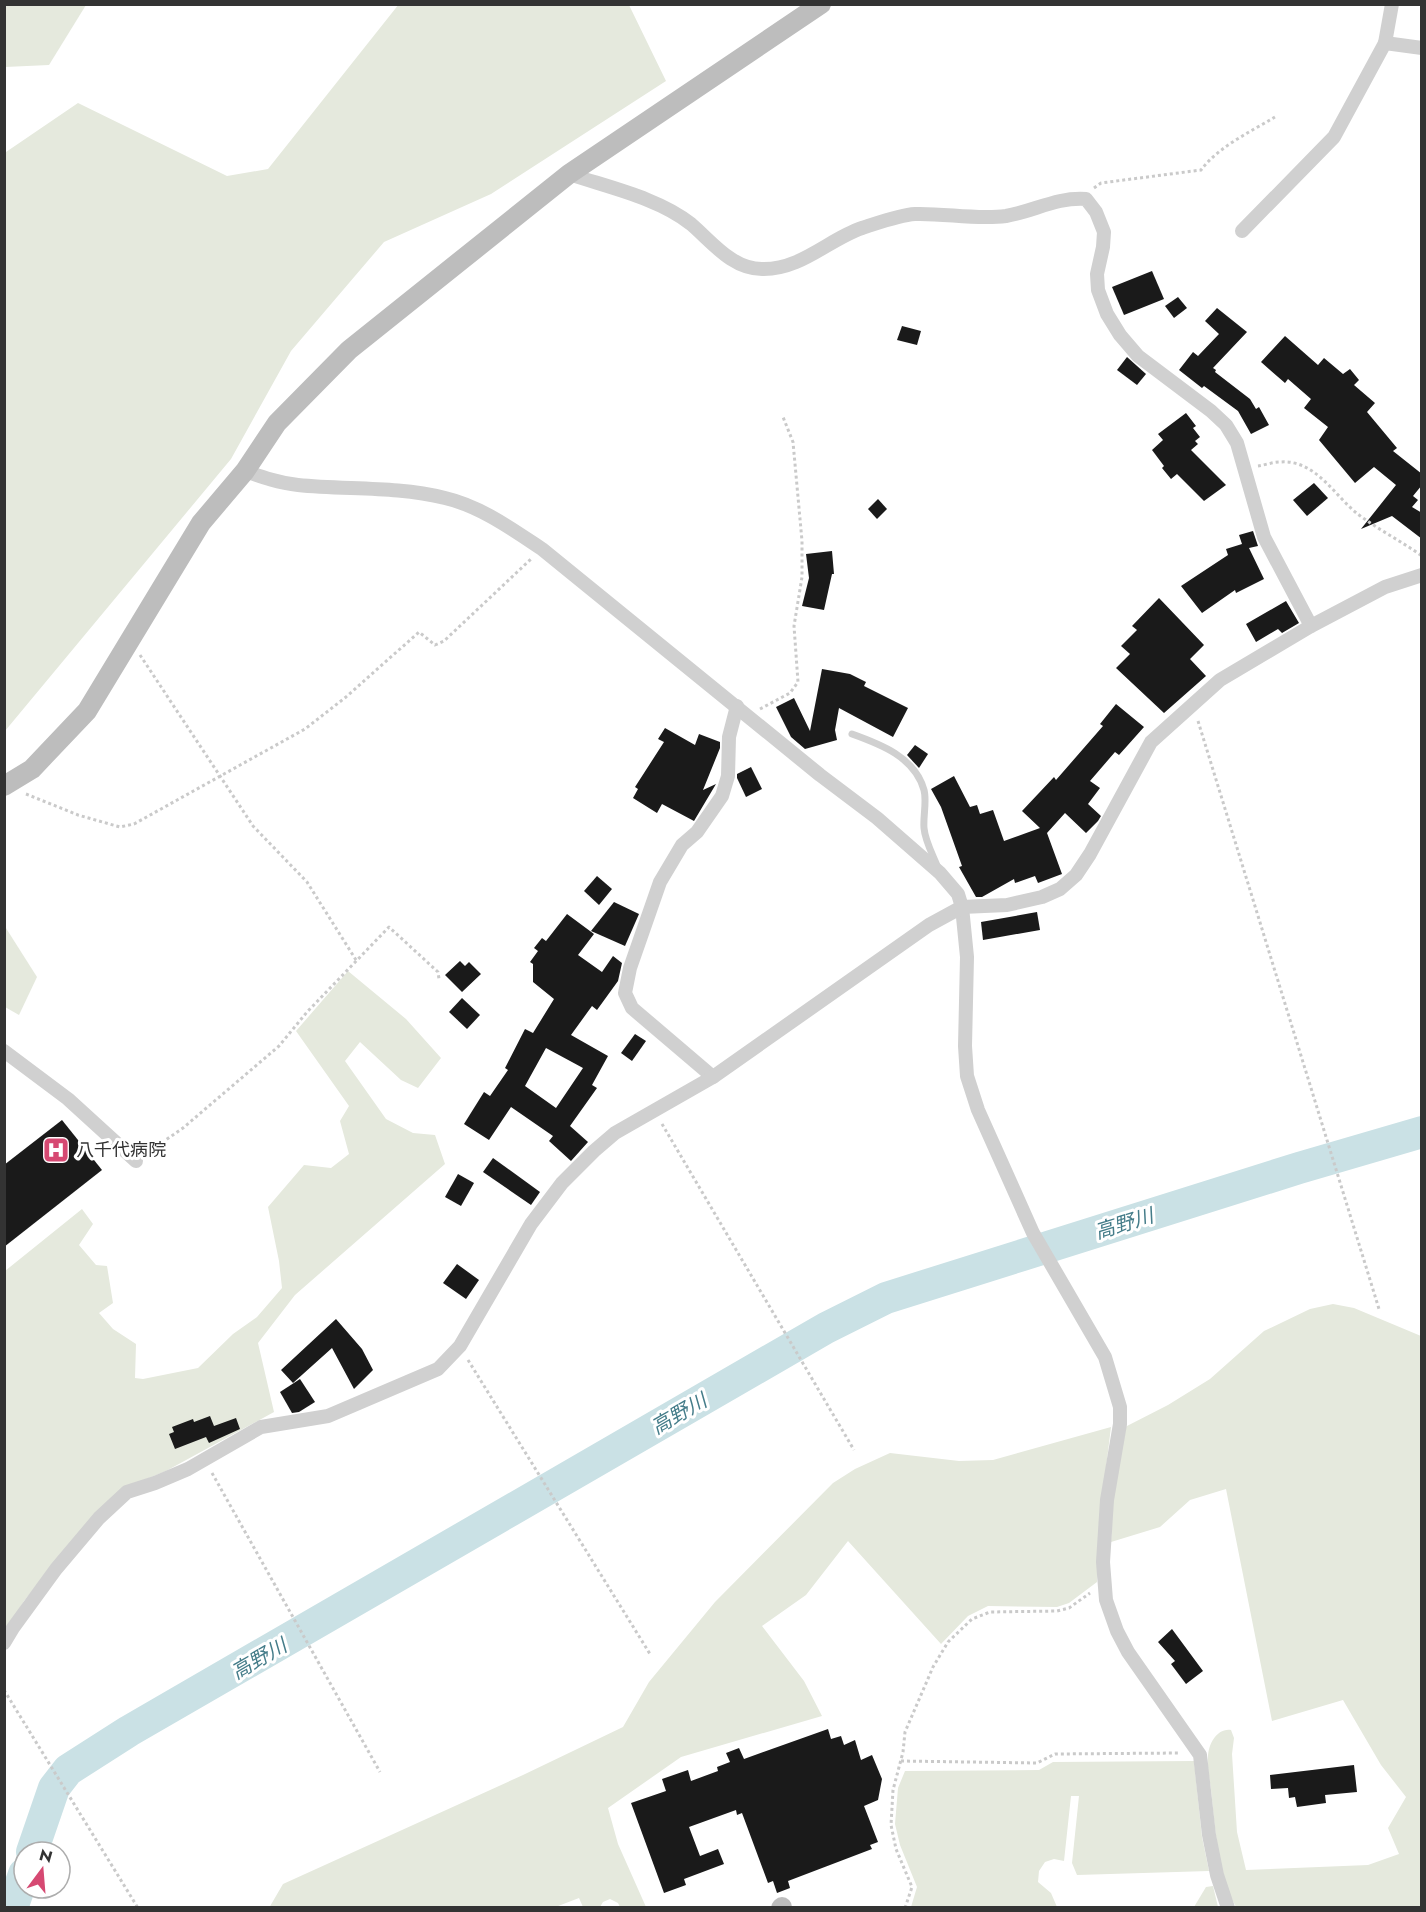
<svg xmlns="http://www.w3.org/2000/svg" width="1426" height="1912" font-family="Jost,'Noto Sans JP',sans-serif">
  <rect width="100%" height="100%" fill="#fff"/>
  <g fill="#e5e9dd">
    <polygon points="399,4 629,5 666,81 491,194 384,242 291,351 231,459 5,731 6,152 78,103 227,176 268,169"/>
    <polygon points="4,5 5,4 86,5 49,65 5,67"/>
    <polygon points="4,925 37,977 19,1015 5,1007"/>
    <polygon points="348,971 406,1019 441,1058 418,1088 401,1080 360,1042 345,1061 386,1119 413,1133 435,1135 445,1164 295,1295 258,1343 274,1412 166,1471 124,1488 67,1548 24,1601 5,1633 5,1271 82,1209 93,1224 79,1245 96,1265 107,1266 113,1303 99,1313 113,1329 136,1344 135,1378 143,1379 198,1368 233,1334 257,1317 282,1288 279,1261 268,1207 304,1165 331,1168 349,1154 340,1121 349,1106 296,1031"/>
    <path d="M 1333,1304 L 1354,1308 L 1421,1336 L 1421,1907 L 1236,1907 C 1218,1875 1215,1827 1211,1790 C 1210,1780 1207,1768 1208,1758 C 1208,1744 1217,1728 1231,1730 L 1234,1738 L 1232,1754 L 1237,1832 L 1246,1870 L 1368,1865 L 1399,1854 L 1388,1828 L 1406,1797 L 1381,1765 L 1343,1700 L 1272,1721 L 1226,1489 L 1190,1500 L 1160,1527 L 1111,1542 L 1113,1501 L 1125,1427 L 1168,1405 L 1210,1379 L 1264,1331 L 1310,1309 Z"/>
    <polygon points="1111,1427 1102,1500 1097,1582 1069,1603 1057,1607 988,1606 968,1616 941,1644 848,1541 806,1595 762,1626 804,1681 822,1716 681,1757 608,1808 618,1844 646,1907 620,1907 618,1903 610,1899 603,1902 600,1907 583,1907 579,1898 553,1908 269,1908 283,1884 523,1775 623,1727 649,1682 715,1602 833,1483 855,1469 890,1453 959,1461 993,1460"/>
    <polygon points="1194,1761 1202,1837 1209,1871 1077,1875 1072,1863 1079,1796 1071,1796 1064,1861 1054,1859 1045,1862 1039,1871 1038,1882 1051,1893 1057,1907 911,1907 917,1887 900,1845 895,1824 898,1788 905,1771 1039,1770 1053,1762"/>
    <polygon points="1213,1886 1218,1907 1194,1907 1206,1887"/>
  </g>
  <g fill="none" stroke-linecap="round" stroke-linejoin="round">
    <g stroke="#cae1e5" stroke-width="32">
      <polyline points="32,1852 54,1788 68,1770 129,1731 826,1328 886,1298 1299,1168 1422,1132"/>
      <polyline points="12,1908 24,1874"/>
    </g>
  </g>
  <g fill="#1a1a1a" fill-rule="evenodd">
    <polygon points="1152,271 1164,299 1124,315 1112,287"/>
    <polygon points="1178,297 1187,308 1174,318 1165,306"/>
    <polygon points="1217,308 1247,332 1213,368 1216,370 1215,372 1250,399 1256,409 1259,407 1269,425 1251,434 1238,411 1204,386 1202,388 1179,370 1193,352 1198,356 1219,334 1205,321"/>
    <polygon points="902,326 921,331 917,345 897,340"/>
    <polygon points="1285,336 1318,365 1324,358 1343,374 1350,369 1359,380 1354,385 1375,403 1367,412 1397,448 1393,451 1422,474 1422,485 1413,496 1418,500 1412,507 1422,513 1422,539 1392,516 1361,529 1396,485 1374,467 1355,483 1319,440 1328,427 1304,408 1311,399 1288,379 1285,383 1261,362"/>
    <polygon points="1127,357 1146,374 1137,385 1117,370"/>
    <polygon points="1186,413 1196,426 1193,428 1200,437 1195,441 1198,444 1191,450 1226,485 1204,501 1177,474 1171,479 1162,468 1164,466 1152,450 1163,440 1158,434"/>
    <polygon points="1314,483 1328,498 1307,516 1293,500"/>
    <polygon points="878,499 887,509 877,519 868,509"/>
    <polygon points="1253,531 1258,546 1249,548 1264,579 1236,593 1235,590 1202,613 1181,586 1228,555 1226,549 1242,544 1239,535"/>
    <polygon points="832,551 834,574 832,574 824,610 802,606 809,578 806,554"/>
    <polygon points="1159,598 1204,645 1190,659 1206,676 1164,713 1116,668 1130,654 1121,646 1137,630 1132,626"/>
    <polygon points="1286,601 1299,623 1282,633 1278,629 1256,642 1246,624"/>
    <polygon points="822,669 850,674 866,682 864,686 908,708 893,737 839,708 835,730 837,740 805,749 791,737 776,707 794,698 810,731"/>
    <polygon points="1116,704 1144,727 1119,755 1115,752 1090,781 1100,788 1088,804 1101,816 1098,821 1086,833 1065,813 1047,833 1062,874 1038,883 1035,876 1015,883 1014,879 982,897 976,897 959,867 962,866 941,807 931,789 954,776 970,807 977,805 980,814 993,810 1004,841 1040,828 1022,811 1054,777 1056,780 1103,726 1100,724"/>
    <polygon points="665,728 695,745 699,734 720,742 720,748 703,790 716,784 694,821 662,804 657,813 633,798 638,789 635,787 664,742 658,739"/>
    <polygon points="915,745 928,754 919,768 907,755"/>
    <polygon points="751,767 762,789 746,797 737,778 737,774"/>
    <polygon points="597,876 612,889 599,905 584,891"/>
    <polygon points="614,902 639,914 625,946 591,931"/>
    <polygon points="1037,912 1040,930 983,940 981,922"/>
    <path d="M 567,914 L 594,934 L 578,955 L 602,972 L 613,956 L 622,963 L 618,981 L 597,1010 L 592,1006 L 571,1035 L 608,1056 L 592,1085 L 597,1088 L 570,1126 L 588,1142 L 571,1161 L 549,1141 L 553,1136 L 511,1107 L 489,1140 L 464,1124 L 484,1092 L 490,1096 L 508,1070 L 505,1068 L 525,1029 L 533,1033 L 554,999 L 533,982 L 533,964 L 530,962 L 538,951 L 534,948 L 542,938 L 546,941 ZM 546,1048 L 583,1068 L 556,1108 L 525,1086 Z"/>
    <polygon points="460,961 465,966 469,962 481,974 462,992 445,975"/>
    <polygon points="462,998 480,1015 467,1029 449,1012"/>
    <polygon points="635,1034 646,1041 632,1061 621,1053"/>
    <polygon points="62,1120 102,1170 4,1247 4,1165"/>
    <polygon points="493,1158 540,1192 531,1205 483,1172"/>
    <polygon points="458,1174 474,1183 461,1206 445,1197"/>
    <polygon points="457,1264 479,1280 466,1299 443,1283"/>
    <polygon points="336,1319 362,1349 373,1370 354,1389 332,1348 293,1383 281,1370"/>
    <polygon points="300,1379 315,1402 299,1412 292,1413 280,1392"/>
    <polygon points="210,1416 214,1426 236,1418 240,1429 209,1443 206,1437 175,1449 169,1434 174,1432 172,1427 193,1419 194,1422"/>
    <polygon points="1172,1629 1203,1671 1186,1684 1171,1664 1175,1661 1158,1642"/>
    <polygon points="828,1729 831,1739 841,1736 844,1745 855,1740 861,1760 872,1755 882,1779 878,1800 864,1806 878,1842 870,1845 872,1849 788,1881 790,1888 777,1893 773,1881 768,1883 742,1813 737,1815 736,1810 689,1827 700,1856 718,1849 724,1864 684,1879 686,1885 664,1893 631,1803 666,1791 662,1779 688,1770 691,1781 718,1771 717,1767 730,1762 726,1753 739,1748 744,1759"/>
    <polygon points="1354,1765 1357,1792 1325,1795 1326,1803 1297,1807 1295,1797 1289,1798 1288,1788 1271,1789 1270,1775"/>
  </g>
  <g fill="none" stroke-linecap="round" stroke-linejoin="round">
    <g stroke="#cacaca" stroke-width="3" stroke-dasharray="3 3" stroke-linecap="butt">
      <path d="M 1094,188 L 1101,183 L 1201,170 C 1218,147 1250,132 1275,117"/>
      <path d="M 1258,466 C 1265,465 1273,462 1280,462 C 1316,459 1335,497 1359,515 C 1379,530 1401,541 1422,556"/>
      <polyline points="140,655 253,826 307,882 356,960"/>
      <polyline points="760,709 790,693 798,682 794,626 802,577 802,541 793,442 783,417"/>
      <polyline points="1198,721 1379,1309"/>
      <polyline points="26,794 78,815 120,827 134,824 305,729 346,697 419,632 435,645 444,641 531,559"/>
      <polyline points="662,1124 854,1450"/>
      <polyline points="147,1153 183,1128 279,1046 307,1012 389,927 438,972 439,979"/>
      <polyline points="468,1360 650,1654"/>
      <polyline points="212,1473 380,1772"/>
      <polyline points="4,1690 138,1908"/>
      <polyline points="901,1761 1037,1763 1055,1754 1179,1753"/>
      <polyline points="905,1908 912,1887 896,1849 891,1825 893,1790 903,1752 905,1732 933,1667 948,1642 972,1619 990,1612 1057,1611 1069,1608 1090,1593"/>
    </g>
    <path stroke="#d0d0d0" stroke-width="7" d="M 852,734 C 880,744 915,757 924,790 C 927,801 923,816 924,828 C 925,841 933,855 938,868"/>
    <g stroke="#d0d0d0" stroke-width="14">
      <polyline points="1385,43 1392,4"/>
      <path d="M 569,174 C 607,187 659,198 691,224 C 712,242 732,269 762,269 C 801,270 829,239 862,228 C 878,223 899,215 915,214 C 945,213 976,220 1006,216 C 1035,211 1056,197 1086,199 L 1096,212 L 1104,232 L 1103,247 L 1097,274 L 1098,290 L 1107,314 L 1120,335 L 1138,356 L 1211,411 L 1226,425 L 1237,443 L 1264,537 L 1311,626"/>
      <polyline points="1242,231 1334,137 1385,43 1422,48"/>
      <path d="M 245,471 C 262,477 279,483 298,485 C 347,490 396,486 445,498 C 480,506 512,529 542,549 L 820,775 L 877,818 L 940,873 L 958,894 L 962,907 L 967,957 L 965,1046 L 967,1076 L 978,1110 L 1033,1233 L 1105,1357 L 1120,1407 L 1120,1424 L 1107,1500 L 1103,1562 L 1106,1600 L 1117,1631 L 1128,1652 L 1200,1755 L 1209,1835 L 1217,1875 L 1228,1908"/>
      <polyline points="4,1051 68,1099 136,1161"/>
      <polyline points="713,1077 632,1008 625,993 630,968 660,882 682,845 697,832 722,796 728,776 729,737 737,706"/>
      <polyline points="4,1643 13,1628 56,1569 99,1518 127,1492 155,1483 188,1469 261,1427 328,1416 438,1369 460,1346 531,1224 562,1183 594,1151 615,1133 713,1077 929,925 962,907 1007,905 1042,897 1060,889 1076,875 1090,854 1151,742 1220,680 1311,626 1385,587 1422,575"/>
    </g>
    <g stroke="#bdbdbd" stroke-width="20">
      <polyline points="4,786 32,769 87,711 201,523 245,471 277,423 349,350 569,174 821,4"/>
      <polyline points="781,1908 782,1907"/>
    </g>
  </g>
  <defs>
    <symbol id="hospital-square" viewBox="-11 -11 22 22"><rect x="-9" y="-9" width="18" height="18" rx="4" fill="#d64972" stroke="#fff"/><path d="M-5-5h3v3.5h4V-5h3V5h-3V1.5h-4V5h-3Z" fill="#fff"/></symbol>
  </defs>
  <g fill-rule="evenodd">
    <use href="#hospital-square" x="41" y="1135" width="30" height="30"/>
  </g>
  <g text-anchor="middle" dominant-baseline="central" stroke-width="6" stroke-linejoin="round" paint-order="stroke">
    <g font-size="18" fill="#333" stroke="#fff" text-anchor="start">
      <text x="76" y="1150">八千代病院</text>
    </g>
    <g font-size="20" font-style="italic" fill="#447c89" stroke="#fff">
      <text transform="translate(1124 1224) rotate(-17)">高野川</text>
      <text transform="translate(679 1414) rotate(-30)">高野川</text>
      <text transform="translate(259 1659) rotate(-30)">高野川</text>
    </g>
  </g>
  <rect width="1426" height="1912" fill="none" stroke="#333333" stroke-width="12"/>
  <g transform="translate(42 1870) rotate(16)"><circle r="28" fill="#ffffff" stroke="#adadad" stroke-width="1.5"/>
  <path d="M0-4.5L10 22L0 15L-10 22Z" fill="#d64972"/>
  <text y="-9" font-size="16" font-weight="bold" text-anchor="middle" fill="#333333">N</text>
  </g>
</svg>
